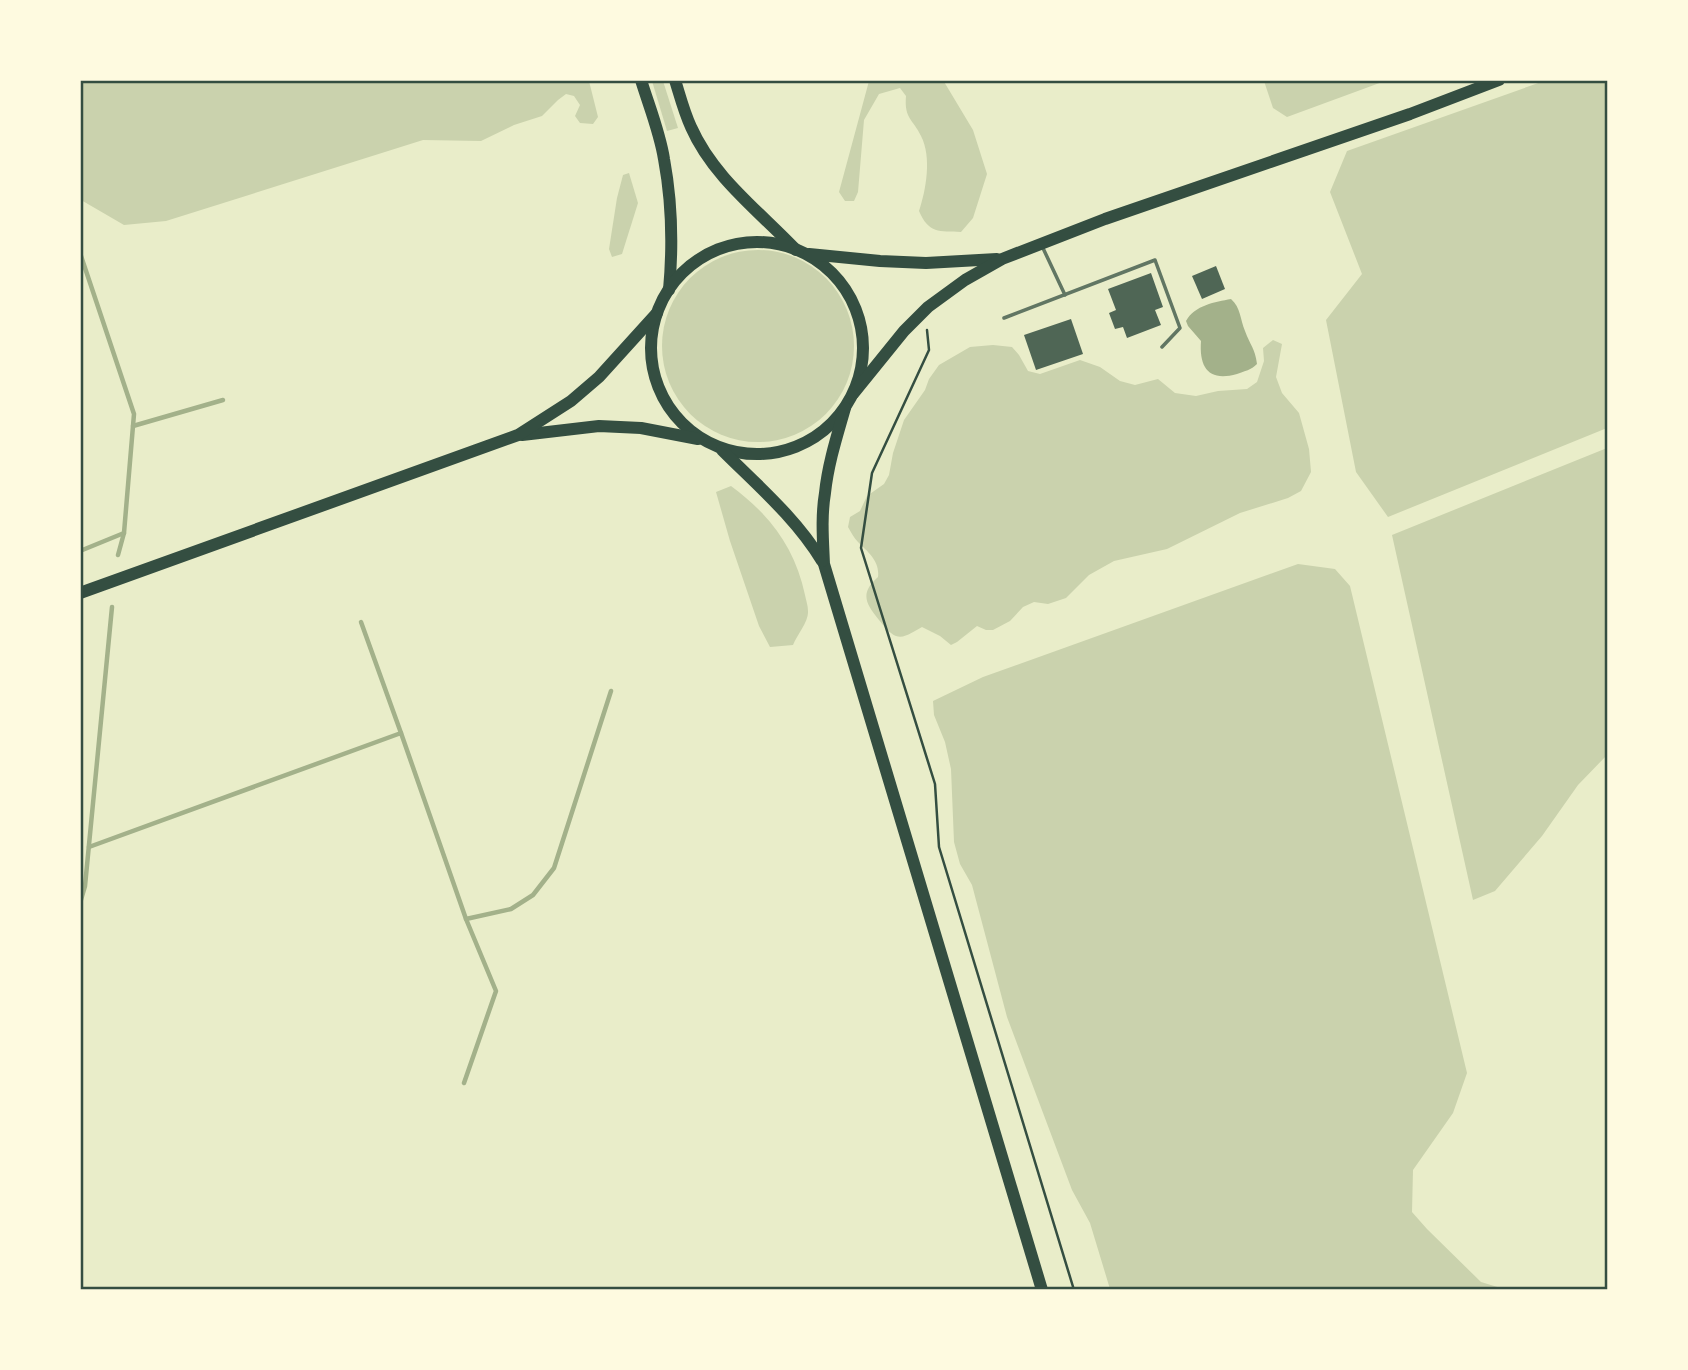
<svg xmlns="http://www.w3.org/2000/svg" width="1688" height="1370" font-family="Ubuntu,sans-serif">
  <rect width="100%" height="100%" fill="#e9edc9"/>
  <g fill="#cad2ad">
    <polygon points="81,80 589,81 598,117 593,124 580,123 575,116 580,105 574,96 566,94 558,100 542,116 514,125 481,141 423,140 166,221 124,225 81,200"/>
    <path d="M 943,80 L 973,130 L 987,174 L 973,218 L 961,232 C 939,231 929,234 919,211 C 926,190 932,157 921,136 C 913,119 904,119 906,96 L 900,88 L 879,94 L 864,120 L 858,192 L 854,201 L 845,201 L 839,192 L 869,81 Z"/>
    <polygon points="652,81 663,81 678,128 667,131"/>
    <polygon points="1264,81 1264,80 1385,81 1287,117 1273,108"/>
    <polygon points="1544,81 1607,81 1607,428 1388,517 1356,472 1326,320 1362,274 1330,192 1347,151"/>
    <polygon points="629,173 638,203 622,254 612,257 609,249 617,198 623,175"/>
    <circle cx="758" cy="346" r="96"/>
    <path d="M 1273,340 L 1282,344 L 1276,377 L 1282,393 L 1299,413 L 1309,449 L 1311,472 L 1301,491 L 1288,498 L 1240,513 L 1167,549 L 1114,561 L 1089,575 L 1066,598 L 1048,604 L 1034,602 L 1023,607 L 1010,621 L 993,630 L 986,630 L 977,626 L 957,642 L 951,645 L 940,636 L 922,627 C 914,631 905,639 896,636 C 890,634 883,625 879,620 C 865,603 860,593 878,577 C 880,561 868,552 858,542 C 854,538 851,532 848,527 L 850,517 L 860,511 L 867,496 L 884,484 L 889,475 L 893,453 L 904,420 L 925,390 L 929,379 L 939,365 L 970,347 L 993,345 L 1012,347 L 1019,355 L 1028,371 L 1040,374 L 1080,360 L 1100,367 L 1120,381 L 1135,385 L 1158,379 L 1175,393 L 1196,396 L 1218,391 L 1247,389 L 1257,382 L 1264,361 L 1263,348 Z"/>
    <polygon points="1607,448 1607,755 1578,785 1542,836 1495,891 1473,900 1392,535"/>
    <path d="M 731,486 C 769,514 795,547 805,595 C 806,600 808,606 808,611 C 809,621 797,635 793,645 L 770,647 L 759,626 L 730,541 L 716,492 Z"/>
    <polygon points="1298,564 1335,569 1350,586 1467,1073 1453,1113 1413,1170 1412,1212 1427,1229 1481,1282 1504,1289 1110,1289 1090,1223 1072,1190 1007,1017 972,885 960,864 954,842 951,769 945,742 934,715 933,701 983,677"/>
  </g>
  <path fill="#a3b18a" d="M 1231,299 C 1241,308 1240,319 1245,331 C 1250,345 1255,348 1257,364 C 1251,370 1245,371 1237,374 C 1209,382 1199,368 1201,341 L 1188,326 L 1186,321 C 1195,305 1215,302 1231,299 Z"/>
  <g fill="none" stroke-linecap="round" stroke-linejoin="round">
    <g stroke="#a3b18a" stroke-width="4.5">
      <polyline points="80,253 134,414 124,533 118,555"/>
      <polyline points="133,426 223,400"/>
      <polyline points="80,551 124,533"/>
      <polyline points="361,622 401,733"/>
      <polyline points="89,847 401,733 466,919 496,991 464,1083"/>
      <polyline points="80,903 85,886 112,607"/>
      <polyline points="466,919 511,909 533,895 554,868 611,691"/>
    </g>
  </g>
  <g fill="#4f6655">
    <polygon points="1216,266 1225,289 1202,299 1192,276"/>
    <polygon points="1151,273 1163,307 1155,310 1161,325 1127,338 1123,327 1115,329 1109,313 1116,310 1108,289"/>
    <polygon points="1071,319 1083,354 1036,370 1024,335"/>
  </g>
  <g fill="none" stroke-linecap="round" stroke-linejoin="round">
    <polyline stroke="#344e41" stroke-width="2.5" points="927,330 929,350 872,473 861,548 935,784 939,847 1074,1290"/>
    <g stroke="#617663" stroke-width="3.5">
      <polyline points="1042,246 1065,295"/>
      <polyline points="1004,318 1155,260 1180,328 1162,347"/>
    </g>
    <g stroke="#344e41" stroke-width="12">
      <path d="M 641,80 C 649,106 660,133 664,159 C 672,202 673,246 669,290"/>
      <path d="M 675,80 C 680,96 684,112 691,127 C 713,177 759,211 796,250"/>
    </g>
    <g stroke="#344e41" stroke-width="12">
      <circle cx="757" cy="348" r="106"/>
      <polyline points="809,254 880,261 926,263 997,259"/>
      <polyline points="853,394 904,331 928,307 965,280 1002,259 1105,219 1410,114 1499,80"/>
      <path d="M 845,408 C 837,436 828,464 825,493 C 821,517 823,540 824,564 L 1042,1290"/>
      <polyline points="522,435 599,426 641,428 698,439"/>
      <path d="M 722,450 C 757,485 796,518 822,561"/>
      <polyline points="80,593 518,435 571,401 599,377 657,313"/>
    </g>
  </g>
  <rect width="1688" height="1370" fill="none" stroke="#fefae0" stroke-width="164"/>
  <rect x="82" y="82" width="1524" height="1206" fill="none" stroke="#344e41" stroke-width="2.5"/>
</svg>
